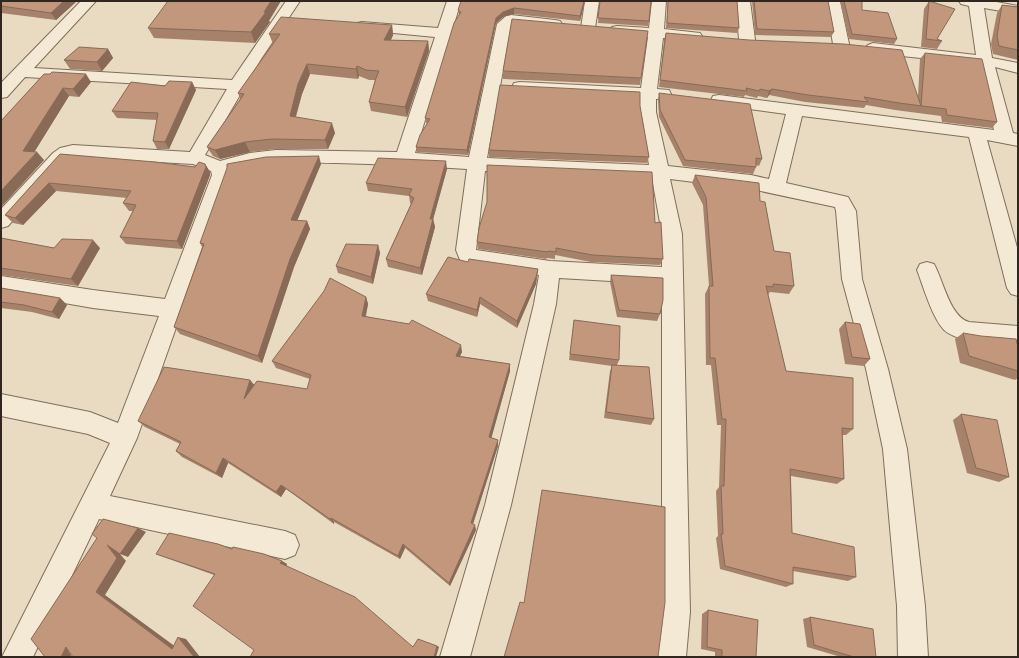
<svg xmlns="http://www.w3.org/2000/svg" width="1019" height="658" font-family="'PT Serif',serif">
  <rect width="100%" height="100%" fill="#e8dbc2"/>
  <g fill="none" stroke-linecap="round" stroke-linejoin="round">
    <defs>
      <g id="minor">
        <path d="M 81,1 L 96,1 L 34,68 L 232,80 L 286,1 L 300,1 L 261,59 L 205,155 L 220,161 L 250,153 L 276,150 L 397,152 L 435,37 L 362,30 L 357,29 L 355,26 L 357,23 L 362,22 L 438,28 L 447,1 L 461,1 L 415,153 L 469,157 L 497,24 L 506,16 L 511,15 L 555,20 L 560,21 L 562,24 L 560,27 L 555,28 L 514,24 L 511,26 L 487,158 L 649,165 L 640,112 L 640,98 L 520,92 L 514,91 L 512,87 L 514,83 L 520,82 L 641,88 L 648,37 L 612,33 L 610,30 L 612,27 L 617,26 L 649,28 L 652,1 L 666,1 L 664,29 L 700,33 L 702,36 L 700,39 L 695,40 L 663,38 L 657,89 L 669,90 L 671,94 L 669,98 L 656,99 L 656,112 L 668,166 L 751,175 L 769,179 L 786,114 L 719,105 L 713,104 L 711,100 L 713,96 L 719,95 L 994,130 L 978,64 L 873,53 L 868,51 L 865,48 L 868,45 L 873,43 L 976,55 L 969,6 L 961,4 L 959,1 L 991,1 L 1018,6 L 1018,14 L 984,8 L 992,58 L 1018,63 L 1018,73 L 995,67 L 1013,133 L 1018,134 L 1018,146 L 987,140 L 1018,251 L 1018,296 L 1011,294 L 1007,288 L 969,137 L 802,116 L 786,183 L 848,197 L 856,211 L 862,279 L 888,369 L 907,449 L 925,606 L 928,657 L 898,657 L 897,606 L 883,449 L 866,369 L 842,279 L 836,211 L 835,207 L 751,189 L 670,179 L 682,234 L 683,276 L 690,612 L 686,657 L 656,657 L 662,612 L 662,284 L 559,278 L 556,304 L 511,505 L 470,657 L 440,657 L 485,505 L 534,304 L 539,275 L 471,265 L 460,260 L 456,250 L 467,169 C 423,166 380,164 336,163 C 298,162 266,161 229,171 L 230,175 L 137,438 L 110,496 L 285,531 L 295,535 L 299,545 L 295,555 L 285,559 L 99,519 L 33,657 L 2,657 L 110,443 L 88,434 L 1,416 L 1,394 L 90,412 L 118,423 L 159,316 L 93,308 L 1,292 L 1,276 L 93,290 L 165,299 L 212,175 L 211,171 L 193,164 L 71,157 L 65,161 L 8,226 L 1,228 L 1,209 L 53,153 L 60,148 L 73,145 L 190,152 L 227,89 L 25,77 L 7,97 L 1,98 L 1,83 ZM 485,171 L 652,178 L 662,234 L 662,267 L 550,261 L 476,250 Z"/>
        <polygon points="585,1 599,1 595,28 593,31 588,32 583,31 581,28"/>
        <polygon points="736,1 750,1 755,40 752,43 747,45 742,43 739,40"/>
        <polygon points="826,1 840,1 849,44 846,47 841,49 836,47 833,44"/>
        <path d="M 927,262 L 934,264 C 943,280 950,317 969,322 L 1018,326 L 1018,344 C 996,342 968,345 948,333 C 934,325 923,285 917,270 L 920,264 Z"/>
      </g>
    </defs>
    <use href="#minor" stroke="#7f6e5b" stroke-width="2"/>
    <use href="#minor" fill="#f4e9d4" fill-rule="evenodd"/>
  </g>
  <g fill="#a7826b">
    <polygon points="1,1 77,1 56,20 1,13"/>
    <polygon points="585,1 580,21 514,14 503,17 496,23 468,155 417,152 416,147 427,123 426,123 425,118 459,16 458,10"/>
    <polygon points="600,1 649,21 648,26 598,23"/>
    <polygon points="668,1 737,1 739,28 737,33 666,28"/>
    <polygon points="752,1 828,1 834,32 831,37 755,35"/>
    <polygon points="840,1 862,1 862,10 897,39 894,44 849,39"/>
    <polygon points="929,1 937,39 942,41 937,49 921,47 924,9"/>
    <polygon points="1002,5 1018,7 1018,60 993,54 991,44 997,13"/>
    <polygon points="269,21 270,22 255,43 154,38 148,28"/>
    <polygon points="392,25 393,35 391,40 428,41 429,51 407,117 371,111 369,102 375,80 369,80 359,76 358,79 310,74 302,94 296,117 335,133 328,149 276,149 250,152 220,159 213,156 207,147 240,99 238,93 273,44 269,34"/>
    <polygon points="666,33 918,96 920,59 925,53 997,122 992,128 942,122 941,116 895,110 866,105 864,108 805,102 769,95 767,98 758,96 757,98 745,95 744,97 659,87 664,40"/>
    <polygon points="108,49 113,58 102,71 70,69 64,60"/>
    <polygon points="503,71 641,78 640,85 503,79"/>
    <polygon points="44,74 91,82 79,97 69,96 34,152 44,160 1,207 1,121"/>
    <polygon points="192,82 196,90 169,149 157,149 153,141 157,120 117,118 112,111"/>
    <polygon points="659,93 762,159 759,166 756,165 756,167 753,174 683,166 659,117 658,100"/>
    <polygon points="640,106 649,157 647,163 489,157 489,150"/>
    <polygon points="60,154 195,167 205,164 210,172 210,175 182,249 126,244 120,237 133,211 129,211 123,203 127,198 56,191 23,225 13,223 5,215"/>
    <polygon points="321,164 297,221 307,221 310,229 294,267 262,363 180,334 174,327 202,247 200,243"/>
    <polygon points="447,169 433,219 435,227 422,275 388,267 386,259 411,204 410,203 409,196 368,191 366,183"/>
    <polygon points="695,175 760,201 774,251 794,286 789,294 770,292 768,295 786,371 853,429 846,435 842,435 844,479 837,484 791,476 792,533 856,577 848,581 793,571 793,584 786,587 720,569 716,538 718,536 716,491 719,487 721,425 717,425 711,365 706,365 705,294 709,286 703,205 692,183"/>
    <polygon points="655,223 663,259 660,265 591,262 555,255 555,259 547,258 546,259 478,249 477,242"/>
    <polygon points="1,238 54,248 100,248 78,286 1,275"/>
    <polygon points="378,245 380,253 373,284 338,273 336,266"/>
    <polygon points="468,262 538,269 536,284 517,328 480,304 477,317 428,301 426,294"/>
    <polygon points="611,275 660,314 657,321 617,317 610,282"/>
    <polygon points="1,288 60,298 67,305 59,319 32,312 1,308"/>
    <polygon points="366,297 368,304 366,316 462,352 460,356 510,364 510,371 491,438 498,446 473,524 476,530 450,586 405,548 400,559 334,522 334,524 286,489 281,497 228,463 222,478 182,457 176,451 180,444 145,427 138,421 250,380 254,385 307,389 310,379 276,368 272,361"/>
    <polygon points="574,320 619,360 617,365 654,419 651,425 604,418 610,371 612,366 569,360"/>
    <polygon points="845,322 870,359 864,366 845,364 839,329"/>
    <polygon points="963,333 1018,347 1018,378 1015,380 960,363 955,339"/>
    <polygon points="961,414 1009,477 999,482 967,473 953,420"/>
    <polygon points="232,549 282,561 287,564 286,566 413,647 437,646 439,647 254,650 214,575 164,557 156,554"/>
    <polygon points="708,610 756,657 715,657 715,652 701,649 702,614"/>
    <polygon points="810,617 876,657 841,657 807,647 803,619"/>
  </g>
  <g fill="#886a57">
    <polygon points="64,1 77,1 56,20 51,13"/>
    <polygon points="271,1 281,1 269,21 270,22 255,43 251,32"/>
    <polygon points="584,1 585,1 580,21 580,16"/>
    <polygon points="514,8 514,14 503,17 496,23 468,155 467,150 496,18 503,12"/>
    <polygon points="392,25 393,35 386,50 384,40"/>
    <polygon points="428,41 429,51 407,117 405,107"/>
    <polygon points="108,49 113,58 102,71 97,62"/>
    <polygon points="307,64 310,74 302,94 293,125 290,116 298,84"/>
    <polygon points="357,66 359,76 358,79 356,69"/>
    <polygon points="86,74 91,82 79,97 73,89"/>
    <polygon points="192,82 196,90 169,149 165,142"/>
    <polygon points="63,88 69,96 30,159 23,151"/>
    <polygon points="772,89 769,95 767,98 769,91"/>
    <polygon points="332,123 335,133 328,149 325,140"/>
    <polygon points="245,142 250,152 220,159 215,150"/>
    <polygon points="37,152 44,160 1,207 1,191"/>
    <polygon points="319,156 321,164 294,228 291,220"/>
    <polygon points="446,161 447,169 431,227 430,219"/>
    <polygon points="205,164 210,172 210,175 182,249 177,241"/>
    <polygon points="49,183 56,191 23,225 15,218"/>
    <polygon points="433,219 435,227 422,275 420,268"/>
    <polygon points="307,221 310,229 294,267 262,363 258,356 290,259"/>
    <polygon points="93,240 100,248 78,286 71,279"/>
    <polygon points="378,245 380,253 373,284 371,277"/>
    <polygon points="538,269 536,284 517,328 517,321"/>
    <polygon points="366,297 368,304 364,323 362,316"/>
    <polygon points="480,297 480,304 477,317 477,310"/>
    <polygon points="60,298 67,305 59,319 52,312"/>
    <polygon points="461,345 462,352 457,362 456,356"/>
    <polygon points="510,364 510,371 490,443 489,437"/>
    <polygon points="250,380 255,386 244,399"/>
    <polygon points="498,440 498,446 472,527 471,523"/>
    <polygon points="223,458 228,463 222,478 216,473"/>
    <polygon points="281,485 286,489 281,497 276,492"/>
    <polygon points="331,518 334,522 334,524 330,519"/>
    <polygon points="475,525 476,530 450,586 449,583"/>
    <polygon points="138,528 146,532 128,557 120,554 126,561 105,595 180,650 172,649 96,592 107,545"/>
    <polygon points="403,544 405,548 400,559 398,556"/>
    <polygon points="282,561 287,564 286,567 280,563"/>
    <polygon points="178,637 186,639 200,657 194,657"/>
    <polygon points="437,646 439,647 436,657 434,657"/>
    <polygon points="66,647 72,657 61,657"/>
  </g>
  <g fill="#c2977c" stroke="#886a57">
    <polygon points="1,1 64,1 51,13 1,6"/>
    <polygon points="168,1 271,1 264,12 266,12 251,32 148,28"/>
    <polygon points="461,1 584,1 580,16 514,8 503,12 496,18 467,150 416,147 420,135 430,119 425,118 454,23 461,12 458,10"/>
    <polygon points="600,1 651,1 649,21 598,18"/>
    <polygon points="668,1 737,1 739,28 667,23"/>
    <polygon points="754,1 828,1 834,32 757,29"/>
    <polygon points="844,1 862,1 862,10 888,13 897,39 852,34"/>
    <polygon points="929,1 955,9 937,39 942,41 926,39"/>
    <polygon points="1002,5 1018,7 1018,50 999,46 997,36"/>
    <polygon points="281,17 392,25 384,40 428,41 405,107 369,102 376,78 379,71 366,70 357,66 356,69 307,64 298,84 290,116 332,123 325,140 272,139 245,142 215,150 207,147 244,94 238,93 280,34 269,34"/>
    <polygon points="512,19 648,31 641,78 503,71"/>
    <polygon points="666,33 749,40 844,44 902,50 921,106 925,53 982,59 997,122 947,115 946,109 899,103 864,97 868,102 808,95 772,89 769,91 760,89 759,91 746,88 747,91 660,80"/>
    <polygon points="79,47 108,49 97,62 64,60"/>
    <polygon points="52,72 86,74 73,89 63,88 23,151 37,152 1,191 1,121 44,74 50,74"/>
    <polygon points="169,81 192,82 165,142 153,141 158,113 112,111 131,82 165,86"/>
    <polygon points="500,85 640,92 640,106 649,157 489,150"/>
    <polygon points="659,93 750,104 762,159 756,158 756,167 685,160 660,110"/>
    <polygon points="60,154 155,162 195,167 199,162 205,164 206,167 177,241 120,237 136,205 123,203 131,191 49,183 15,218 5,215"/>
    <polygon points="319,156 291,220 307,221 290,259 258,356 174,327 204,244 200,243 227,168 227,164 266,157"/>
    <polygon points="378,158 446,161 430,219 433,219 420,268 386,259 414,198 409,195 412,189 366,183"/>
    <polygon points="487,165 652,172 655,223 661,222 663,259 592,255 556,248 556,252 548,251 547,252 477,242 479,228 487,202"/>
    <polygon points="695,175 759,183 760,201 765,202 774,251 790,253 794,286 773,284 773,287 766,286 786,371 853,378 853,429 842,428 844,479 790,469 792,533 854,547 856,577 793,567 793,584 725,566 721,534 723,534 721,486 724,486 726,419 722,419 715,358 710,358 709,286 713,286 706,197"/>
    <polygon points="1,238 54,248 62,239 93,240 71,279 1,268"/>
    <polygon points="346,244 378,245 371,277 336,266"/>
    <polygon points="448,257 468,262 469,259 538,269 536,277 517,321 480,297 477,310 426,294"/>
    <polygon points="611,275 663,278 663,300 660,314 619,310"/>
    <polygon points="330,278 366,297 362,316 409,324 412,320 461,345 456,356 510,364 489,437 498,440 471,523 475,525 449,583 403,544 398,556 331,518 330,519 281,485 276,492 223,458 216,473 176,451 181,442 138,421 164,367 250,380 244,399 257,381 307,389 311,375 272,361 324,291"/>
    <polygon points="1,288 60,298 52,312 24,305 1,302"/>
    <polygon points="574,320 620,326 619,360 570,354"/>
    <polygon points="845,322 860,324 870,359 852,357"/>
    <polygon points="963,333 981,336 1016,339 1018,347 1018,371 969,356"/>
    <polygon points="612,365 649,367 654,419 606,412"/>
    <polygon points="961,414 997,420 1009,477 976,468"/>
    <polygon points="542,490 665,507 665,602 658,657 504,657 520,602 524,603"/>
    <polygon points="103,519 138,528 120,554 107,545 117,558 96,592 172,649 178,637 194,657 73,657 66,647 61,657 45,657 31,639 97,538 92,534"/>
    <polygon points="169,533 218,544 232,549 233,547 264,554 282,561 280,563 355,597 413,647 418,639 437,646 434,657 250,657 254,650 193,606 215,574 156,554"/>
    <polygon points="708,610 758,620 756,657 722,657 722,650 707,647"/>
    <polygon points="810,617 873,629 876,657 854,657 814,645"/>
  </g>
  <rect width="1019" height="658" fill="none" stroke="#31271e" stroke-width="4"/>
</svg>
